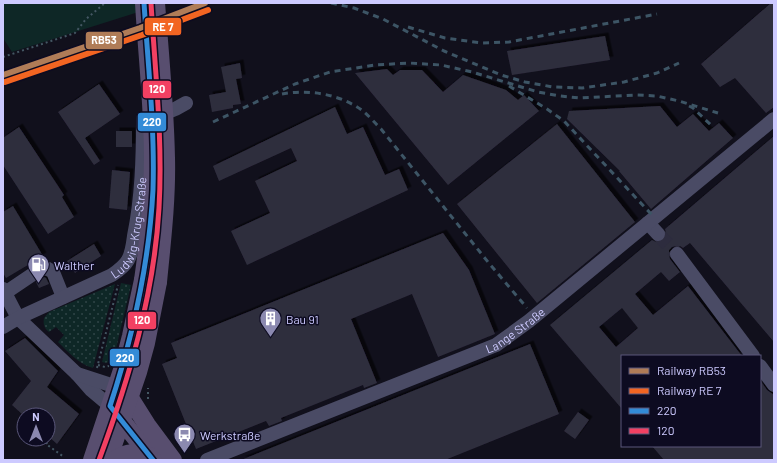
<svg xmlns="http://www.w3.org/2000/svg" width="777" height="463" font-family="Barlow,sans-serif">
  <defs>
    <pattern id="grass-dots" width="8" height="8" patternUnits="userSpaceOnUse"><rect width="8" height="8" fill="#0e2726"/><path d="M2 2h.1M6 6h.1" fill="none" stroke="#304547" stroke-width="1.8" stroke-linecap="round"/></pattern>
    <filter id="shadow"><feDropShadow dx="3.5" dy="-3.5" stdDeviation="0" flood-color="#0009"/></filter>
  </defs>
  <rect width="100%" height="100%" fill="#11101c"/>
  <g fill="url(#grass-dots)">
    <path d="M 121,283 L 131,285 L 115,353 C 113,359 109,365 102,362 Z"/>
    <path d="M 115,284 L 93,368 C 79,364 68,352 58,342 L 64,335 L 56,327 L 49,332 C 44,328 43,324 44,318 L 49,312 Z"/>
  </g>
  <polygon fill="#0e2726" points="3,3 167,3 12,52 3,38"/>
  <g fill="#2f2d3e" fill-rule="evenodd" filter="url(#shadow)">
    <polygon points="771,3 774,3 774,107 766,113 735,78 720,87 701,64"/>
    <polygon points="605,36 610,60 512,75 507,51"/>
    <polygon points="240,63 242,78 236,79 241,104 233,105 233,108 212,112 209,95 226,92 221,67"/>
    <polygon points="387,69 393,75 400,70 422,70 443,92 463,75 506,90 518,100 524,95 539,111 448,185 355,73"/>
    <polygon points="99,84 120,114 85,138 100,161 94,165 58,112"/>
    <polygon points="660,106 677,127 693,114 709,131 719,123 733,138 651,209 619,171 620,171 567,119 569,111"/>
    <polygon points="335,107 347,134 363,127 385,175 399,169 408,190 247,265 231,231 270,213 255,181 297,161 291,148 219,181 213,166"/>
    <polygon points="557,124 635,222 537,303 457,204"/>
    <polygon points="19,127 64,195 62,197 74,217 48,234 3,165 3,138"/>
    <rect x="116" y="131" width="16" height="16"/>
    <path d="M 774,136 L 774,342 L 690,243 L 683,248 L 680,246 L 676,246 L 672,247 L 669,250 L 669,255 L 670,259 L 680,272 L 669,281 L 661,272 L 635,294 L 653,315 L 688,286 L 742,356 L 622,356 L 622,409 L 550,325 L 652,240 L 656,242 L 659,242 L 663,241 L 666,236 L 666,233 L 665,229 ZM 622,308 L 638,328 L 616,347 L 599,327 Z"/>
    <polygon points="112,170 130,172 127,210 109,208"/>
    <polygon points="13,206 43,256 6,278 3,273 3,212"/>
    <polygon points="443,233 469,270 495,334 438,357 412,294 351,319 377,383 364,388 363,385 281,418 282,421 269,426 266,421 196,449 162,364 177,358 171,343"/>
    <polygon points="94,244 101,256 75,273 67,261"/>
    <polygon points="44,277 46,278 49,284 39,288 36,282"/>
    <polygon points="25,338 58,371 47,387 79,414 57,444 48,436 48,415 23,415 12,405 31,381 5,351"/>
    <polygon points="530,344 559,414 445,460 241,460"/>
    <polygon points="760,380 767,390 774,395 774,460 664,460 652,446 760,446"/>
    <polygon points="578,412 589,420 575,439 564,431"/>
  </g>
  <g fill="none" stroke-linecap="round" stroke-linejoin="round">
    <polyline stroke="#2d2c3e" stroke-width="14" stroke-dasharray="14 7" stroke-linecap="butt" points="658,234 677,254"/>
    <g stroke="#445763" stroke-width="2" stroke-dasharray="2 3" stroke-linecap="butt">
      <polyline points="3,57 75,33 86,19 105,3"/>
      <polyline points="98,365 105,367 109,366"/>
      <polyline points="97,368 118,285"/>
      <polyline points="148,399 148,388"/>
      <polyline points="50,438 46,444 64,457"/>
    </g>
    <g stroke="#4a4b65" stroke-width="14">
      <polyline points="648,223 658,234"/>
      <polyline points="677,254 753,356"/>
      <polyline points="3,289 18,318 77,374 91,390 110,406"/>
      <polyline points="5,293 42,268 48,269 53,272 63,297"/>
      <path id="s1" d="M 3,327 L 18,318 L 112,275 C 118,271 124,267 128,260 C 132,253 133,244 134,236 C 142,197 143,158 143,119 C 159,115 172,112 186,103"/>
      <polyline points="760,366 774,385"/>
      <polyline points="77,374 117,387"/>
      <path id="s2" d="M 207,460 L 496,345 L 529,321 L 774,119"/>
    </g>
    <g stroke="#584e6f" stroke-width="18">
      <polyline points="124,393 130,398 147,425 173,460"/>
      <polyline points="116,413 134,436 153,460"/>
      <polyline points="92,460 123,367 131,336 143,280"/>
      <polyline points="108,460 138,372 146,343 158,282"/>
      <path d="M 114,460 C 129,451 133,452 149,456"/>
    </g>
    <g stroke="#3d5565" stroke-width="3" stroke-dasharray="6 5" stroke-linecap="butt">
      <polyline points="331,3 354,8 383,19 444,51 501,75 525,82 553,87 582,88 624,82 657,73 679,63"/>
      <polyline points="408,27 445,38 482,43 509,42 657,14"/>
      <polyline points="509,86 547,109 564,121 652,215"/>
      <path d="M 282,94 C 309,89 340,94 363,111 C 369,116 375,123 381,129 L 488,262 L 527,308"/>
      <polyline points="689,106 693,108 713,127"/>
      <polyline points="213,122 295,84 330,72 375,65 409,63 441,65 472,72 538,92 560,96 580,98 636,95 657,96 679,101 718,113"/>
    </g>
    <g stroke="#584e6f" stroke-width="18">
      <path d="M 156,3 C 160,55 165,106 166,158 C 167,199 162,241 158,282"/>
      <path d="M 143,280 C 149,239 153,199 153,158 C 153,107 147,55 144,3"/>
    </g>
    <defs>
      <path id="bus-1" d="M 144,3 C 148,65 155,128 153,190 C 149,264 133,336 110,406 L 153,460"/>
      <path id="bus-2" d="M 99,460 C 129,379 154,295 159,208 C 163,140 155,71 151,3"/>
    </defs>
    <use href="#bus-1" stroke="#0d0b21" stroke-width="8"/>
    <use href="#bus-2" stroke="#0d0b21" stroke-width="8"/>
    <use href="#bus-1" stroke="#338bd7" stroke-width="5"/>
    <use href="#bus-2" stroke="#f24062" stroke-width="5"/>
    <defs>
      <polyline id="rail-1" points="3,75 140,28 205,3"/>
      <polyline id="rail-2" points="5,82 142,35 208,10"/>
    </defs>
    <use href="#rail-1" stroke="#0d0b21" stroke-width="9"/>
    <use href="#rail-2" stroke="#0d0b21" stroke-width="9"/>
    <use href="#rail-1" stroke="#b07c57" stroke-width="6"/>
    <use href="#rail-2" stroke="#f26522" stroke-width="6"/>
  </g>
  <defs>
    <symbol id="fuel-pin" viewBox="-11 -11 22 30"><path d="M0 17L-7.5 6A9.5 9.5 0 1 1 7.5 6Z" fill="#8b89b0" stroke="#0d0b21"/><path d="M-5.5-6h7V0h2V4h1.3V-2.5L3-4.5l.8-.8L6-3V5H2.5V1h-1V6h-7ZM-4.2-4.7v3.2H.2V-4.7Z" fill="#fff"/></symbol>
    <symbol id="building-pin" viewBox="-11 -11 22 30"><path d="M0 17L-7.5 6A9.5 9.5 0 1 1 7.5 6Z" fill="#8b89b0" stroke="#0d0b21"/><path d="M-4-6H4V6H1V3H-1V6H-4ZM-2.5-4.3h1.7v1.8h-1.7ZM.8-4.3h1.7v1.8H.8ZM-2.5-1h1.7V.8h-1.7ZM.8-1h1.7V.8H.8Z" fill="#fff"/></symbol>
    <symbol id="bus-pin" viewBox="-11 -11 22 30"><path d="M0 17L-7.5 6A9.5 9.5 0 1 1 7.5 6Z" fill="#8b89b0" stroke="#0d0b21"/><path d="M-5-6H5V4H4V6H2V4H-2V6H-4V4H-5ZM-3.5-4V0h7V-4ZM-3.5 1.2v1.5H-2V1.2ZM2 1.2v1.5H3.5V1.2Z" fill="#fff"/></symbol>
  </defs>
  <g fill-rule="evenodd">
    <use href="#fuel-pin" x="26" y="252" width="25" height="34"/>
    <use href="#building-pin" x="258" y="306" width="25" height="34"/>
    <use href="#bus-pin" x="172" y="422" width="25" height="34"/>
  </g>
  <g text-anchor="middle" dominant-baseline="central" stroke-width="3" stroke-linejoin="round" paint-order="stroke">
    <g font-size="12" fill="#cdcaff" stroke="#0d0b21">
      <text stroke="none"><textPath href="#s1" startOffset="174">Ludwig-Krug-Straße</textPath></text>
      <text stroke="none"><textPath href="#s2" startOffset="335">Lange Straße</textPath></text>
    </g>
    <g font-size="12" fill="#cdcaff" stroke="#0d0b21" text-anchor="start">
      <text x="54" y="265">Walther</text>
      <text x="286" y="319">Bau 91</text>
      <text x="200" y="435">Werkstraße</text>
    </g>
  </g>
  <g stroke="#0d0b21" stroke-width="1.5">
    <rect x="144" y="17" width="38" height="19" rx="4" fill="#f26522"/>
    <rect x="85" y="31" width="38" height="19" rx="4" fill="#b07c57"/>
    <rect x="142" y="80" width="30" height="19" rx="4" fill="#f24062"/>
    <rect x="137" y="112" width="30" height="20" rx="4" fill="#338bd7"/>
    <rect x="127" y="311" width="30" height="19" rx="4" fill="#f24062"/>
    <rect x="109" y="348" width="31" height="19" rx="4" fill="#338bd7"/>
  </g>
  <g font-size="11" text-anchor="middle" font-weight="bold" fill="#fff">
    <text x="163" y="31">RE 7</text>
    <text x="104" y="44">RB53</text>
    <text x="157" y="93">120</text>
    <text x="152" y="126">220</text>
    <text x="142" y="324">120</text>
    <text x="125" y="362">220</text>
  </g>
  <rect width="777" height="463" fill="none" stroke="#cdcaff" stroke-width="8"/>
  <rect x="621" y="355" width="140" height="92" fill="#0d0b21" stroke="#5a577a"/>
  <rect x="629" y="368" width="20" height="6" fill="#b07c57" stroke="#5a577a"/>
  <text x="657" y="375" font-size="12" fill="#cdcaff">Railway RB53</text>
  <rect x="629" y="388" width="20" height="6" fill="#f26522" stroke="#5a577a"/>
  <text x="657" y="395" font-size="12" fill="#cdcaff">Railway RE 7</text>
  <rect x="629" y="408" width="20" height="6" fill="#338bd7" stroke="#5a577a"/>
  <text x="657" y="415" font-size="12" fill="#cdcaff">220</text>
  <rect x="629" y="428" width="20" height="6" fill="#f24062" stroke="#5a577a"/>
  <text x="657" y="435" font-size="12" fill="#cdcaff">120</text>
  <g transform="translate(36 427)"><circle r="19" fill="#0d0b21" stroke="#5a577a"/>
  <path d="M0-3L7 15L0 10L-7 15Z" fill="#8b89b0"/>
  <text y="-6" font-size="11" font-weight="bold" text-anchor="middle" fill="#cdcaff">N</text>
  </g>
</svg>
